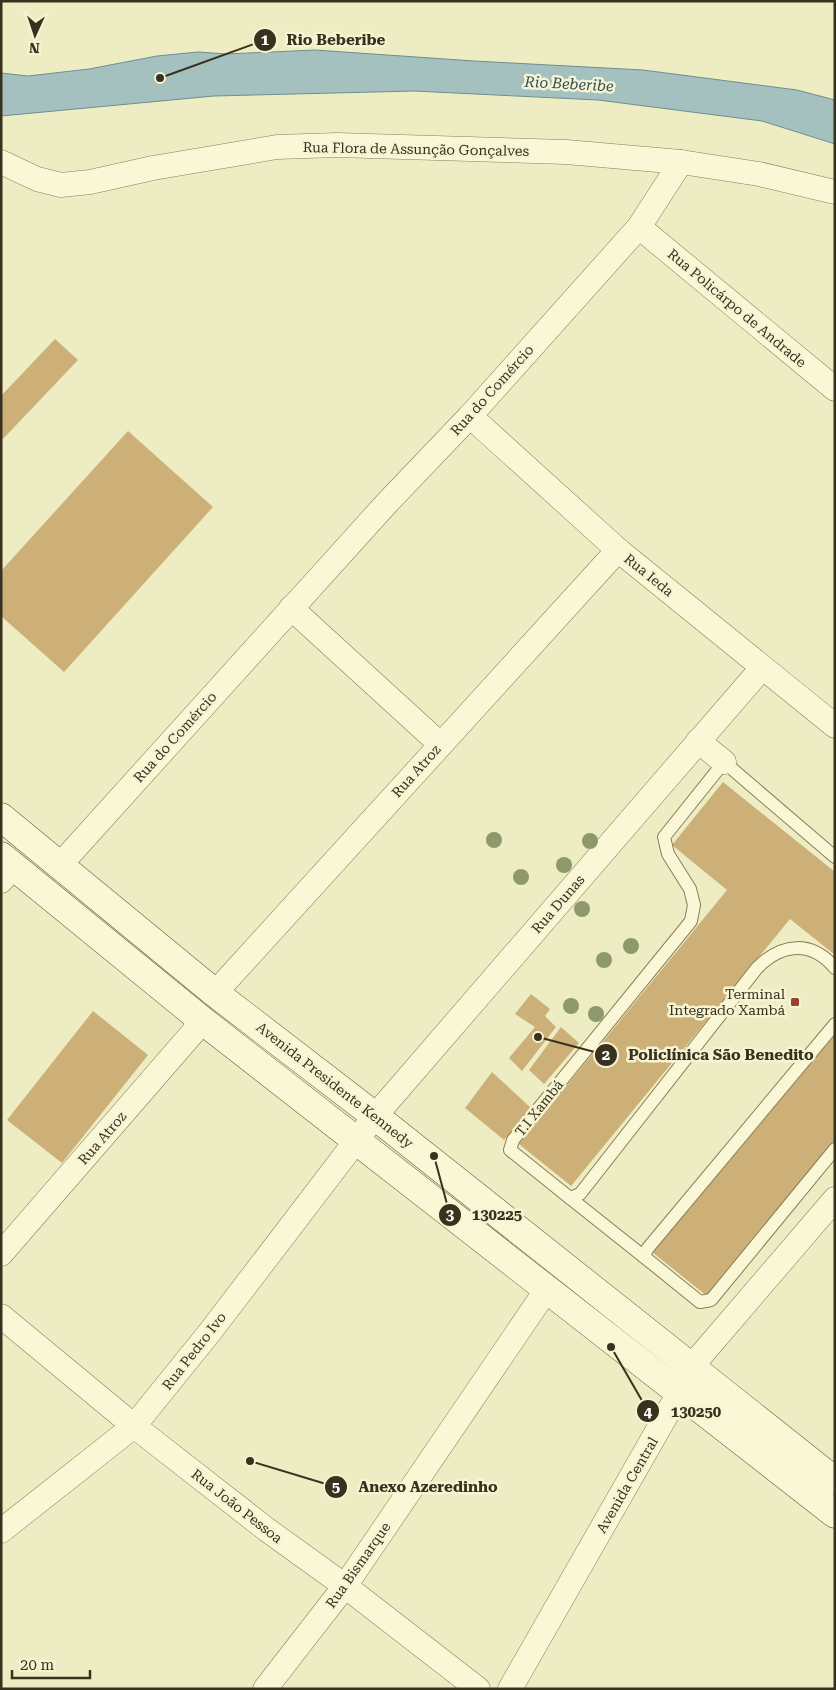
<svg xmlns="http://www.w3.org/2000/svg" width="836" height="1690" font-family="'Roboto Serif',serif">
  <rect width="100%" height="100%" fill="#eeecc2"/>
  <polygon fill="#a5c1bf" stroke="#6c8f8f" points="315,50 474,61 643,70 797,90 835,100 835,144 762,121 598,100 414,91 214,96 1,116 1,73 28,76 89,69 157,56 198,52 227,54"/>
  <g fill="#cdb078">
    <polygon points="55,339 78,360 1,441 1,396"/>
    <polygon points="128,431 213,507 64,672 1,616 1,571"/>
    <polygon points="723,782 835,872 835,955 790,919 571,1186 519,1144 727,890 672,845"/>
    <polygon points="531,994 550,1009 545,1016 556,1027 522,1071 509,1058 535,1027 515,1014"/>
    <polygon points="93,1011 148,1055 62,1163 7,1120"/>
    <polygon points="561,1027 579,1043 544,1084 529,1070"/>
    <polygon points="835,1030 835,1140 707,1296 652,1252"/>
    <polygon points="492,1072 531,1108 504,1140 465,1108"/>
  </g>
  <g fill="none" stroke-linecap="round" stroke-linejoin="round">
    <defs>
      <g id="lane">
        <path d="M 835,857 L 724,762 L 664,837 L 668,854 L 690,889 L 694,905 L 691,921 L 513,1140 L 510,1150 L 570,1198 L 580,1194 L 757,968 C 782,943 811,940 835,968"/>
        <polyline points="835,1024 648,1248 643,1256 700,1302 711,1300 835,1149"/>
        <polyline points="570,1198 643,1256"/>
      </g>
      <g id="street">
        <polyline points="1,162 37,179 61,185 90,182 153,168 277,147 337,145 566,152 681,162 759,174 835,192"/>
        <polyline points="639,227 835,389"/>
        <polyline points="470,416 618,550 835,726"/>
        <polyline points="291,608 440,744"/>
        <polyline points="698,741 724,762"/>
        <polyline points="59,866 386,504 470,416 639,227 681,162"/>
        <polyline points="1,881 13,867"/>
        <polyline points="215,993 618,550"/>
        <polyline points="1,1254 203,1021"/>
        <polyline points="1,1316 134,1426 266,1529 345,1586 478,1689"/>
        <polyline points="1,1531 134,1426 210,1332 375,1116 762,668"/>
        <polyline points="265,1689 345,1586 547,1289"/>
        <polyline points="510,1689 679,1393 691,1367 835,1199"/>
      </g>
      <g id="secondary">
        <polyline points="1,817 215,993 375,1116 835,1481"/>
        <polyline points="1,856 203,1021 835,1514"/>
      </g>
    </defs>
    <use href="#lane" stroke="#887e59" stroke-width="14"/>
    <use href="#street" stroke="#887e59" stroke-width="25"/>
    <use href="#secondary" stroke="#6a5e3c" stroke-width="29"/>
    <use href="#lane" stroke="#f9f7d6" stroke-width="12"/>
    <use href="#street" stroke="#f9f7d6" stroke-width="24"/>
    <use href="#secondary" stroke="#f9f7d6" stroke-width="28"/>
  </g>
  <g fill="#8d996b">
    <circle cx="494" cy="840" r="8"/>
    <circle cx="590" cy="841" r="8"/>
    <circle cx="564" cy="865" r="8"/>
    <circle cx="521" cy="877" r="8"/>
    <circle cx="582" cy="909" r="8"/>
    <circle cx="631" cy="946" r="8"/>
    <circle cx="604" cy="960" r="8"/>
    <circle cx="571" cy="1006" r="8"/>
    <circle cx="596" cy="1014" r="8"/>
  </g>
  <rect fill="#984329" stroke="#f6f4d2" stroke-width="2" x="790" y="997" width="10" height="10" rx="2.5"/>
  <g text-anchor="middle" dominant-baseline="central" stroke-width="5" stroke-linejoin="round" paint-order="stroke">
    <g font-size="14" fill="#38311e" stroke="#f6f4d2">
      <text transform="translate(416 149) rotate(1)">Rua Flora de Assunção Gonçalves</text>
      <text transform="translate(737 308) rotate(40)">Rua Policárpo de Andrade</text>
      <text transform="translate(492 390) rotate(-48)">Rua do Comércio</text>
      <text transform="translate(649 575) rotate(39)">Rua Ieda</text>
      <text transform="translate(175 737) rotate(-48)">Rua do Comércio</text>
      <text transform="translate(416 771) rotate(-48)">Rua Atroz</text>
      <text transform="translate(558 904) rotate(-49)">Rua Dunas</text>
      <text transform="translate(335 1085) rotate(38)">Avenida Presidente Kennedy</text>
      <text transform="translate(539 1108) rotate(-51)">T.I Xambá</text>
      <text transform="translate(102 1138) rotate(-49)">Rua Atroz</text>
      <text transform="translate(194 1351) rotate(-52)">Rua Pedro Ivo</text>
      <text transform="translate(627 1485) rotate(-60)">Avenida Central</text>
      <text transform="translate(237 1506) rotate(38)">Rua João Pessoa</text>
      <text transform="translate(358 1565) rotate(-55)">Rua Bismarque</text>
    </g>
    <g font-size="14" fill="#38311e" stroke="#f6f4d2" text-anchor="end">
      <text x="785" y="994">Terminal<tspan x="785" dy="16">Integrado Xambá</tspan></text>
    </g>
    <g font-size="15" font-style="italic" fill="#2d5058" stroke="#f6f4d2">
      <text transform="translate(569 84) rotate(3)">Rio Beberibe</text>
    </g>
  </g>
  <path fill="none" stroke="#38311e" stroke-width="2" d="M160 78L265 40M538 1037L606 1055M434 1156L450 1215M611 1347L648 1411M250 1461L336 1487"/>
  <g fill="#38311e" stroke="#f6f4d2" stroke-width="2">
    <circle cx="160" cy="78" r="5"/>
    <circle cx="538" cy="1037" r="5"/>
    <circle cx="434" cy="1156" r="5"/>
    <circle cx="611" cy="1347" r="5"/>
    <circle cx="250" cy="1461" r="5"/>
    <circle cx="265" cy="40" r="12"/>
    <circle cx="606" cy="1055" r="12"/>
    <circle cx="450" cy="1215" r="12"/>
    <circle cx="648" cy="1411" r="12"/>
    <circle cx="336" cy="1487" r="12"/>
  </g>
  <g font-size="15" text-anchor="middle" font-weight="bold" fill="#fff">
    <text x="265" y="45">1</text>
    <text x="606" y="1060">2</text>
    <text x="450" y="1220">3</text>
    <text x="648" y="1417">4</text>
    <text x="336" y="1492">5</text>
  </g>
  <g font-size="15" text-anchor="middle" font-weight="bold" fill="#38311e" stroke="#f6f4d2" stroke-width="5" stroke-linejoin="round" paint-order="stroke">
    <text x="336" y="45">Rio Beberibe</text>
    <text x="721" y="1060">Policlínica São Benedito</text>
    <text x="497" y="1220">130225</text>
    <text x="696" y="1417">130250</text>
    <text x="428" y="1492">Anexo Azeredinho</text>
  </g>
  <rect width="836" height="1690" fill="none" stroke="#38311e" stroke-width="5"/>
  <g transform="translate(35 35) rotate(183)" stroke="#f6f4d2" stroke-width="4" paint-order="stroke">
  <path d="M0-4L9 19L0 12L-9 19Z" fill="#38311e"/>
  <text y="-8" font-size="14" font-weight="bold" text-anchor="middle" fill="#38311e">N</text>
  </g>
  <path d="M12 1670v8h78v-8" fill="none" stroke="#38311e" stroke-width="2.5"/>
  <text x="20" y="1670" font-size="15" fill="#38311e" stroke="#f6f4d2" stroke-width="4" paint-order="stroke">20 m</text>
</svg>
